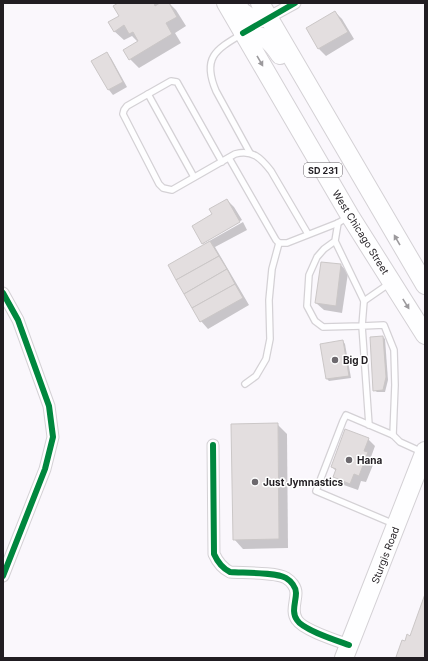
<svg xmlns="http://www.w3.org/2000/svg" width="428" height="661" font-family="Inter,sans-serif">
  <rect width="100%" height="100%" fill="#faf7fc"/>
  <g fill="#0003">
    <polygon points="120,3 157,3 158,5 162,3 169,3 176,10 186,26 175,33 181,43 139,68 130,59 138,42 132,36 124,40 114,31 120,16"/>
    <polygon points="335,12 342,19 354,39 326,56 319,49 307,29"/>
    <polygon points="107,53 111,58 127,87 113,95 109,90 93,61"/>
    <polygon points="227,200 234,207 242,220 204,242 204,244 203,243 214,214"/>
    <polygon points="243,222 247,230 215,247 249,305 208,329 201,321 169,266 205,245 204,244"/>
    <polygon points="341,265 348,273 342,313 324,310 316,303"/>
    <polygon points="383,337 385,339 388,380 385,392 377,392 374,390"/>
    <polygon points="343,341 345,344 351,378 329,381 327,379 322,345"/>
    <polygon points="277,424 287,434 288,548 243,549 234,539"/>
    <polygon points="368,439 375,446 371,457 375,460 366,482 361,481 358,490 341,484 334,477 336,471 332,467"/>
  </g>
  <g fill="#e3dedf" stroke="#cbc7c7">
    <polygon points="118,3 154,3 155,6 160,3 169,3 177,17 166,23 172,34 129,60 123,50 138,41 133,32 129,34 124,25 114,32 108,22 119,16 113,6"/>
    <polygon points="335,11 348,32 318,49 306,28"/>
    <polygon points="107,52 123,82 108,90 91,61"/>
    <polygon points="227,199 240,222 202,244 192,226 212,214 209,209"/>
    <polygon points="210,241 219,256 176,280 168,265"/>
    <polygon points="219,256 227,269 184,294 176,280"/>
    <polygon points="321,262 341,264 336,306 315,303"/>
    <polygon points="227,269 235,284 192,308 184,294"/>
    <polygon points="235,284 243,298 200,322 192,308"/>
    <polygon points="383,336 386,377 383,390 373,391 370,337"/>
    <polygon points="343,340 349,376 326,379 320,344"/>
    <polygon points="278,423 279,539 233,540 231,424"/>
    <polygon points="345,429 369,438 364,451 368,452 359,476 354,474 350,484 333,477 336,469 331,467"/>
    <polygon points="425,594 425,658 399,658 396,657 402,640 405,641 407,634 410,636"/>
  </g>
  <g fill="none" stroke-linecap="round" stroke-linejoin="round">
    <defs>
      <g id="service">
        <path d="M 242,34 C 215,50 202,58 216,91 L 250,153"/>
        <polyline points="148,94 194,177"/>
        <polyline points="229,158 276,240 279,243 287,243 338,223 348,217"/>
        <path d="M 222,162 L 177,82 L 171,81 L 127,106 L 124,110 L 123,114 L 159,184 L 163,188 L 172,190 L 235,154 C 252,149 261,158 271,171 L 308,234"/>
        <polyline points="335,241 324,249 317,257 309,275 307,306 315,321 323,327 362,326 364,301 335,241 338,223"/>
        <polyline points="364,301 390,283"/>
        <polyline points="245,384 256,376 266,359 270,339 269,300 272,269 279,243"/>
        <polyline points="369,425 362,326 384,325 394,350 395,385 393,435"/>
        <polyline points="394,524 316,491 343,421 346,415 393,435 400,442 422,452"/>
      </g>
      <g id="minor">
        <polyline points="264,20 295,3"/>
        <polyline points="3,293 18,320 49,406 53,437 45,469 3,576"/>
        <path d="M 213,445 L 214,554 C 218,563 222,568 230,572 C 243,573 276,572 286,578 C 291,581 296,587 296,593 C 296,602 291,612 297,620 C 303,630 338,641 349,645"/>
      </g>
      <g id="primary">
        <polyline points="226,3 350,216 425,335"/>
        <polyline points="237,3 241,11 251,18 269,18"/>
        <polyline points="260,3 425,285"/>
        <path d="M 243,33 C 263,35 269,38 280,55"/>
        <polyline points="344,658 425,451"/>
      </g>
    </defs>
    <use href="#service" stroke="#d4d1d5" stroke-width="8"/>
    <use href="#minor" stroke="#d4d1d5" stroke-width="13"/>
    <use href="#primary" stroke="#d4d1d5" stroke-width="20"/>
    <use href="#service" stroke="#fefeff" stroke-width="5.5"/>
    <use href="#minor" stroke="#fefeff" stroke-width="11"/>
    <use href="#primary" stroke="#fefeff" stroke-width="18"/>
    <defs>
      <g id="cycleway">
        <polyline points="243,33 295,3"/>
        <polyline points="3,293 18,320 49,406 53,437 45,469 3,576"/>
        <path d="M 213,445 L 214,554 C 218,563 222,568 230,572 C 243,573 276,572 286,578 C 291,581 296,587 296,593 C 296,602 291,612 297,620 C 303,630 338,641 349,645"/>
      </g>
    </defs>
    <use href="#cycleway" stroke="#fff" stroke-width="8"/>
    <use href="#cycleway" stroke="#00873e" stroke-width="6"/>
  </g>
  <defs><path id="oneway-solid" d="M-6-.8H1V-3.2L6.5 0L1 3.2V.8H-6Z"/></defs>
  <g fill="#9b999c">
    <use href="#oneway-solid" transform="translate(260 61) rotate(60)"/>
    <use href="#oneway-solid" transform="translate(397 240) rotate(-120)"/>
    <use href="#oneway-solid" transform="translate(406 304) rotate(58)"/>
  </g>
  <g fill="#6d696e" stroke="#fff" stroke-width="1.5">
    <circle cx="335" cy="360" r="4"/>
    <circle cx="349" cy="460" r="4"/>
    <circle cx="255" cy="482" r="4"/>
  </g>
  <g text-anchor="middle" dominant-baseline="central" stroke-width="3" stroke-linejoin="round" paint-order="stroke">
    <rect fill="#fff" stroke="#646164" stroke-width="1" x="304" y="163" width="38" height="14" rx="3"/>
    <g font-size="9" font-weight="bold" fill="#211d22">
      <text x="323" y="170">SD 231</text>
    </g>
    <g font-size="10" fill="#211d22" stroke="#fff">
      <text transform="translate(361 232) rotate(58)">West Chicago Street</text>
      <text transform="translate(385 555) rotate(-69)">Sturgis Road</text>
    </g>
    <g font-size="10" font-weight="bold" fill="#211d22" stroke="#fff" text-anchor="start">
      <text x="343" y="360">Big D</text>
      <text x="357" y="460">Hana</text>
      <text x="263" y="482">Just Jymnastics</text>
    </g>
  </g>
  <rect width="428" height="661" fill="none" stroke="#211d22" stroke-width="8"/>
</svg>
